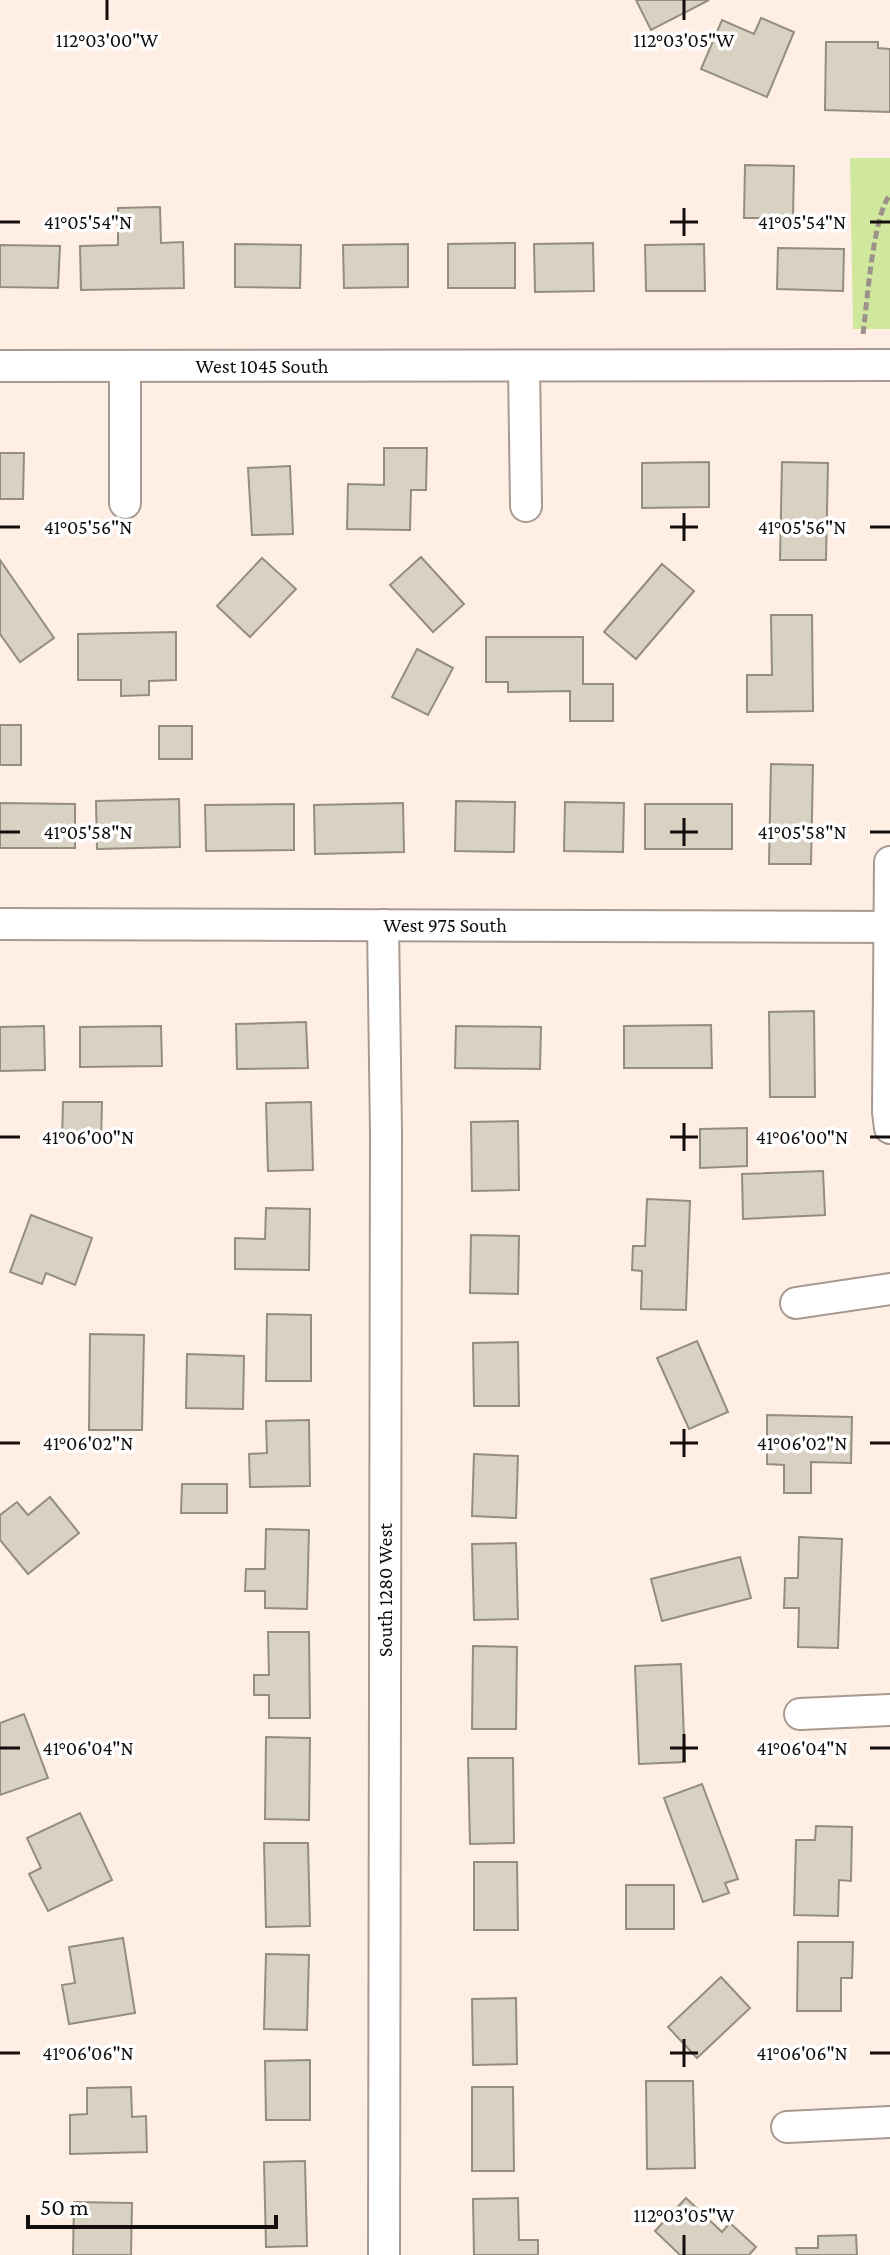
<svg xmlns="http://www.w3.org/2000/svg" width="890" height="2255" font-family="'Crimson Pro',serif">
  <rect width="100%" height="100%" fill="#feeee4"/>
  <polygon fill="#d0e79e" points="850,158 890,158 890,329 853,329"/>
  <g fill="#d9d2c3" stroke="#948e7f" stroke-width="2">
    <polygon points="636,0 709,0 651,30"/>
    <polygon points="761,18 794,32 767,97 701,69 722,20 754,34"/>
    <polygon points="826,42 878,42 878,48 890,49 890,112 825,110"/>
    <polygon points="745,165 794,166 793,218 744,218"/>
    <polygon points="160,207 161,243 183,242 184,288 81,290 80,246 118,245 118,208"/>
    <polygon points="515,243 515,288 448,288 448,244"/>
    <polygon points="593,243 594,291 535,292 534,244"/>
    <polygon points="235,244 301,245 300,288 235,287"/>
    <polygon points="408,244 408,287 344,288 343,245"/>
    <polygon points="704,244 705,291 646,291 645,245"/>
    <polygon points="0,245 60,246 58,288 0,287"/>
    <polygon points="778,248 844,249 843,291 777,289"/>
    <polygon points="384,448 427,448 426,490 411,490 410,530 347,529 348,484 384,485"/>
    <polygon points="0,453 24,453 23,499 0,499"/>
    <polygon points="709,462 709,507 642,508 642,463"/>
    <polygon points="782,462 828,463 826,560 780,560"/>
    <polygon points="290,466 293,534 252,535 248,468"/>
    <polygon points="421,557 464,604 433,632 390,585"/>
    <polygon points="262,558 296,589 250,637 217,606"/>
    <polygon points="0,560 54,638 20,662 0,634"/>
    <polygon points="662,564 694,591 636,659 604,632"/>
    <polygon points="771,615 812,615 813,711 747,712 747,675 772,675"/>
    <polygon points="176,632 176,680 149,681 149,695 121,696 121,680 78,680 78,634"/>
    <polygon points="486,637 583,637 583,684 613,684 613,721 570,721 570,691 508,692 508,682 486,682"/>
    <polygon points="417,649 453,668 428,715 392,697"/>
    <rect x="0" y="725" width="21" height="40"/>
    <rect x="159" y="726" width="33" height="33"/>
    <polygon points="771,764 813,765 811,864 769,864"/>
    <polygon points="179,799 180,847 97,849 96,801"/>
    <polygon points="456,801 515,802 514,852 455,851"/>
    <polygon points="565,802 624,803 623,852 564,851"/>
    <polygon points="0,803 75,804 75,848 0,848"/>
    <polygon points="403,803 404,852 315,854 314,805"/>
    <polygon points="294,804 294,850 206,851 205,805"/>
    <rect x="645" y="804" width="87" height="45"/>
    <polygon points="814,1011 815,1097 770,1097 769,1012"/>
    <polygon points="306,1022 308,1068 237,1069 236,1024"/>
    <polygon points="711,1025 712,1068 624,1068 624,1026"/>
    <polygon points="44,1026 45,1070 0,1071 0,1027"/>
    <polygon points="161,1026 162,1066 80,1067 80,1027"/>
    <polygon points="456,1026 541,1027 540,1069 455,1068"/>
    <polygon points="63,1102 102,1102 101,1141 62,1141"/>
    <polygon points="311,1102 313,1170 268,1171 266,1103"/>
    <polygon points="518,1121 519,1190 472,1191 471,1122"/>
    <polygon points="747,1128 747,1166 700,1168 700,1129"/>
    <polygon points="823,1171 825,1215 743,1219 742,1174"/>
    <polygon points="647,1199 690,1201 686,1310 641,1309 642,1271 632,1270 633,1246 645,1246"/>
    <polygon points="266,1208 310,1209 309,1270 235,1269 235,1238 265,1239"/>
    <polygon points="31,1215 92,1238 75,1285 46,1273 42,1284 10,1272"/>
    <polygon points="471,1235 519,1236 518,1294 470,1293"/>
    <polygon points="267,1314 311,1315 311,1381 266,1381"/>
    <polygon points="90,1334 144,1335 142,1430 89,1430"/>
    <polygon points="697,1341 728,1412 689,1429 657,1358"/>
    <polygon points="518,1342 519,1406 474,1406 473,1343"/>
    <polygon points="187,1354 244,1356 243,1409 186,1408"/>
    <polygon points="767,1415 852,1417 851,1463 811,1462 811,1493 784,1493 784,1465 767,1464"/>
    <polygon points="309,1420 310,1486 250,1487 249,1454 267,1453 266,1421"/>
    <polygon points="474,1454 518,1456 516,1518 472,1516"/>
    <polygon points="182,1484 227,1484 227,1513 181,1513"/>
    <polygon points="50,1497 79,1533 28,1574 0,1540 0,1515 17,1502 28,1515"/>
    <polygon points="266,1529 309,1530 307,1609 265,1608 265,1591 245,1591 246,1569 265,1569"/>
    <polygon points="799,1537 842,1539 838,1648 798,1647 799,1608 784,1608 785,1578 798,1578"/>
    <polygon points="516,1543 518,1619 474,1620 472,1544"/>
    <polygon points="740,1557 751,1598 662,1621 651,1579"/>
    <polygon points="268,1632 309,1632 310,1718 269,1718 269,1695 254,1695 254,1675 269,1675"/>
    <polygon points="473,1646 517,1647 516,1729 472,1729"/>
    <polygon points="681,1664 685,1762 639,1764 635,1666"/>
    <polygon points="24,1714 48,1778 0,1795 0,1723"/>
    <polygon points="266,1737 310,1738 309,1820 265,1819"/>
    <polygon points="468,1758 513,1758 514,1843 470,1844"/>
    <polygon points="702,1784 738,1879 725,1883 729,1893 703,1902 664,1798"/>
    <polygon points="80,1813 112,1880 48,1911 29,1874 41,1868 27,1838"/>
    <polygon points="816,1826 852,1827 851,1881 839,1880 838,1916 794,1915 796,1840 815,1840"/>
    <polygon points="264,1843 308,1843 310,1926 266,1927"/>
    <polygon points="474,1862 517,1862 518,1930 474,1930"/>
    <rect x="626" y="1885" width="48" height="44"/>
    <polygon points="123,1938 135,2013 69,2024 62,1985 75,1983 69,1947"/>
    <polygon points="798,1942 853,1942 852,1978 841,1978 841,2011 797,2011"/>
    <polygon points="266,1954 309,1955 307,2030 264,2029"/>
    <polygon points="721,1977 750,2008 697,2058 668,2027"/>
    <polygon points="516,1998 517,2064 473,2065 472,1999"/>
    <polygon points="310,2060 310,2120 266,2120 265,2061"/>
    <polygon points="646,2081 693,2081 695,2168 647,2169"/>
    <polygon points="131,2087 132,2117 146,2116 147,2152 70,2154 70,2115 87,2114 87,2088"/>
    <polygon points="472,2087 513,2087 514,2171 472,2171"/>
    <polygon points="305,2161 307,2246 266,2247 264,2162"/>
    <polygon points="518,2198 519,2240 538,2240 538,2255 474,2255 473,2199"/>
    <polygon points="686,2198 722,2232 730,2223 756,2247 749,2255 680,2255 655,2231"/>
    <polygon points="74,2202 132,2203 131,2255 73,2255"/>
    <polygon points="856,2235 857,2255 797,2255 796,2248 818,2248 818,2236"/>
  </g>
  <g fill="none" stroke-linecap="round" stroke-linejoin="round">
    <defs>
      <g id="street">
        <polyline points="0,366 890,365"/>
        <polyline points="125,366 125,503"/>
        <polyline points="524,366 526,506"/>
        <polyline points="890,862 888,1112 890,1128"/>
        <polyline points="0,924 890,927"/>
        <polyline points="383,925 386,1132 384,2255"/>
        <polyline points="796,1303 890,1289"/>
        <polyline points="800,1714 890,1710"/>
        <polyline points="787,2127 890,2122"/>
      </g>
    </defs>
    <use href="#street" stroke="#a99a91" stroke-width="34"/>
    <path stroke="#9d918a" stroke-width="5" stroke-dasharray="8 4" stroke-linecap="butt" d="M 863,334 C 867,304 873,215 890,195"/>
    <use href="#street" stroke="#fff" stroke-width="30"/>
  </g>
  <path fill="none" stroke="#130e0b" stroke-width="3" d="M 107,0 L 107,20M 684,0 L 684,20M 684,208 L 684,236M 0,222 L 20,222M 670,222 L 698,222M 870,222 L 890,222M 684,513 L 684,541M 0,527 L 20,527M 670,527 L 698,527M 870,527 L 890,527M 684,818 L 684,846M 0,832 L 20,832M 670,832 L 698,832M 870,832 L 890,832M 684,1123 L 684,1151M 0,1137 L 20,1137M 670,1137 L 698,1137M 870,1137 L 890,1137M 684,1429 L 684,1457M 0,1443 L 20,1443M 670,1443 L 698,1443M 870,1443 L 890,1443M 684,1734 L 684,1762M 0,1748 L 20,1748M 670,1748 L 698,1748M 870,1748 L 890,1748M 684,2039 L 684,2067M 0,2053 L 20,2053M 670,2053 L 698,2053M 870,2053 L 890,2053M 684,2235 L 684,2255"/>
  <g text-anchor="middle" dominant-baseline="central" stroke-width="7" stroke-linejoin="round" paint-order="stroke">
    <g font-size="20" fill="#130e0b" stroke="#fff">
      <text x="262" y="366">West 1045 South</text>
      <text x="445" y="925">West 975 South</text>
      <text transform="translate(385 1590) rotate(-90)">South 1280 West</text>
    </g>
  </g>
  <g font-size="20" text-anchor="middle" fill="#130e0b" stroke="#fff" stroke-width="7" stroke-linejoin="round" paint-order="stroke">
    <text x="107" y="47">112°03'00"W</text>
    <text x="684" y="47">112°03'05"W</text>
    <text x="802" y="229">41°05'54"N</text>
    <text x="88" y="229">41°05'54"N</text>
    <text x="88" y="534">41°05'56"N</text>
    <text x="802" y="534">41°05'56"N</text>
    <text x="88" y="839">41°05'58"N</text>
    <text x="802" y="839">41°05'58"N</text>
    <text x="88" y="1144">41°06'00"N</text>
    <text x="802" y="1144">41°06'00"N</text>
    <text x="88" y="1450">41°06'02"N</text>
    <text x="802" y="1450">41°06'02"N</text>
    <text x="802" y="1755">41°06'04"N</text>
    <text x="88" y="1755">41°06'04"N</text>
    <text x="802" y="2060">41°06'06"N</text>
    <text x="88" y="2060">41°06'06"N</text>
    <text x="684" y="2222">112°03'05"W</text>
  </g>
  <path d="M28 2215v12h248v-12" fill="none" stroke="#130e0b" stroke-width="4"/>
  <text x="40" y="2215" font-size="24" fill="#130e0b" stroke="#ffffff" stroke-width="6" paint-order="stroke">50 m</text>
</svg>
